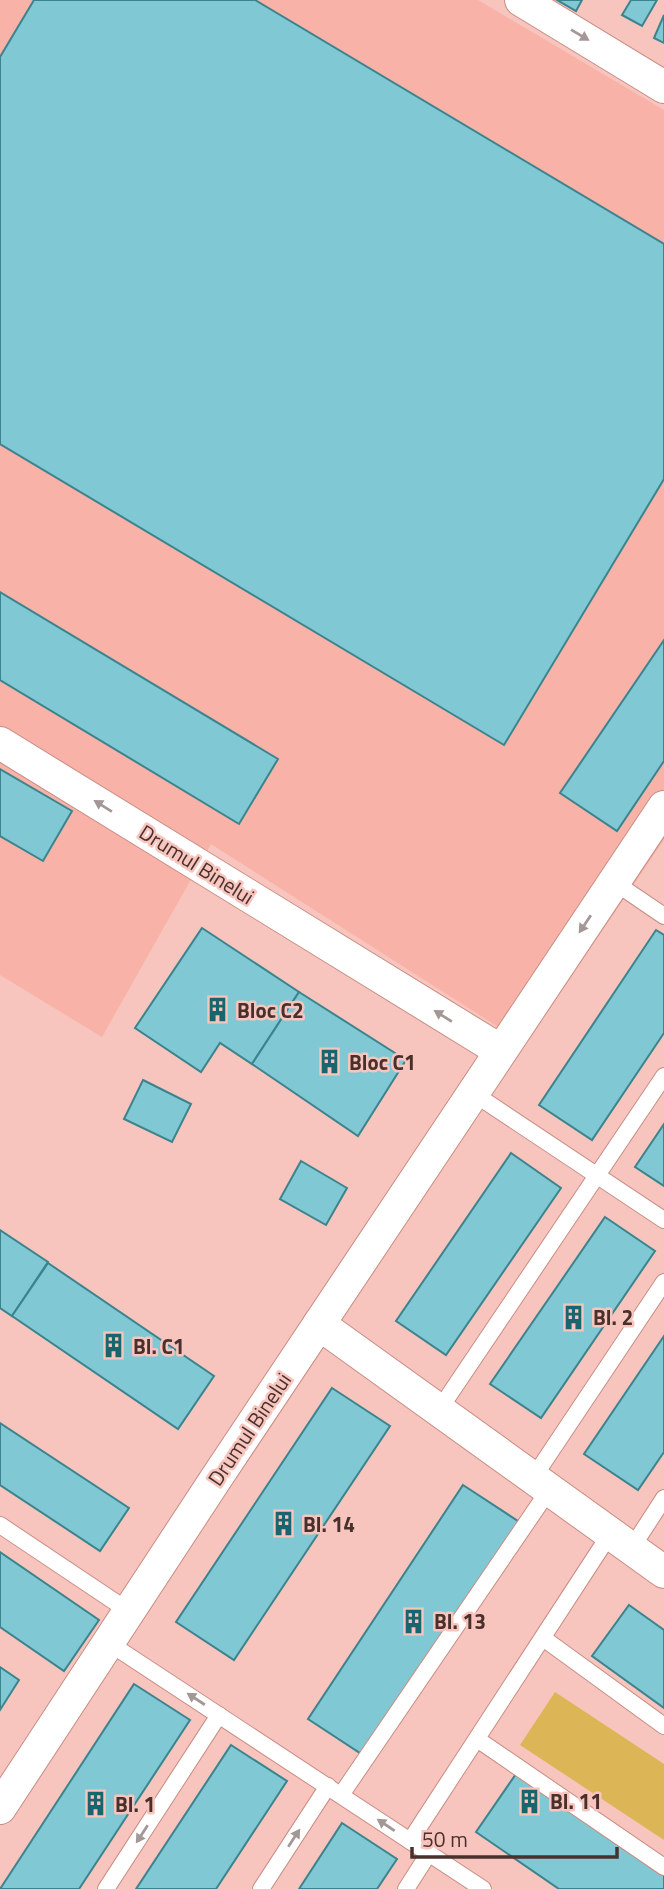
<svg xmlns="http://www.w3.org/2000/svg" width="664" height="1889" font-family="'Titillium Web',sans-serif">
  <rect width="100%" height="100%" fill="#f7c5bd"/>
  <polygon fill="#f8b2a8" points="0,0 478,0 664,110 664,840 525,1044 211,844 102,1037 0,975"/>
  <polygon fill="#dcb656" points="555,1692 664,1764 664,1840 520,1745"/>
  <g fill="#80c8d3" stroke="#3b848e" stroke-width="2">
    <polygon points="34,0 255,0 664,244 664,479 504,745 0,444 0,57"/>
    <polygon points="557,0 582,0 576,11"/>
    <polygon points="631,0 657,0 642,26 622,15"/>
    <polygon points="664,15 664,43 654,38"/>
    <polygon points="0,592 278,759 239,824 0,680"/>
    <polygon points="664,640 664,761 617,831 560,793"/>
    <polygon points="0,769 72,811 43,861 0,836"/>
    <polygon points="202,928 299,992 252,1064 220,1043 201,1072 135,1028"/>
    <polygon points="656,930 664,935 664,1033 592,1140 539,1105"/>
    <polygon points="299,992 406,1060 358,1136 252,1064"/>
    <polygon points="143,1080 191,1104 172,1142 124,1119"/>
    <polygon points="664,1124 664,1186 635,1167"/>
    <polygon points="511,1153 561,1188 446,1355 396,1321"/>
    <polygon points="301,1161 347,1188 326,1225 280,1199"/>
    <polygon points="605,1217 655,1251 541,1418 490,1384"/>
    <polygon points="0,1230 48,1262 12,1316 0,1308"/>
    <polygon points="48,1263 214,1376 178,1429 12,1316"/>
    <polygon points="664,1336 664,1452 638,1490 584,1454"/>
    <polygon points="332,1388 390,1426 234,1660 176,1622"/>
    <polygon points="0,1423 129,1508 100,1551 0,1485"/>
    <polygon points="463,1485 521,1523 366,1757 308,1719"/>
    <polygon points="0,1552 99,1620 64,1671 0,1627"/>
    <polygon points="629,1605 664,1630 664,1708 592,1656"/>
    <polygon points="0,1667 19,1680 0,1710"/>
    <polygon points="134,1684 190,1720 79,1889 0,1889"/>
    <polygon points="231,1745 287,1781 216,1889 136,1889"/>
    <polygon points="518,1771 664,1871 664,1889 559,1889 476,1832"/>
    <polygon points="342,1823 397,1859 377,1889 299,1889"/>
  </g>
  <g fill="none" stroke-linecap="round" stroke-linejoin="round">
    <defs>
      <g id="lane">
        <polyline points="614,882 664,916"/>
        <polyline points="473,1093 664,1220"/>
        <polyline points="439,1410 664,1076"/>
        <polyline points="533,1478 664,1282"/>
        <polyline points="0,1525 130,1612"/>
        <polyline points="631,1549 664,1498"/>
        <polyline points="543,1638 664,1726"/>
        <polyline points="109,1643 483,1889"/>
        <polyline points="477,1739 664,1867"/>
        <polyline points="341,1795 549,1490"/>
        <polyline points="410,1841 610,1534"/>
        <polyline points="106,1889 219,1715"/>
        <polyline points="261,1889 328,1786"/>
        <polyline points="406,1889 429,1853"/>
      </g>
      <g id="street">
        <polyline points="521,0 664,87"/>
        <polyline points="0,743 501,1051"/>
        <polyline points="319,1324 664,1572"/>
        <polyline points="0,1808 217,1477 664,807"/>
      </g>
    </defs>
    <use href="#lane" stroke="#c88d84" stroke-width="18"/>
    <use href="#street" stroke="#c88d84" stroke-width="34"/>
    <use href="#lane" stroke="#fff" stroke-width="16"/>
    <use href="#street" stroke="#fff" stroke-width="32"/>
  </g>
  <defs><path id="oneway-solid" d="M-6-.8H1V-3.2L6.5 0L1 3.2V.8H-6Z" transform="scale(1.75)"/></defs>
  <g fill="#a49896">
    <use href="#oneway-solid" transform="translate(580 35) rotate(31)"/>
    <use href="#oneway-solid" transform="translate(103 806) rotate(-148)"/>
    <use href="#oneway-solid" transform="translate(585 924) rotate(124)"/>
    <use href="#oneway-solid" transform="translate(443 1016) rotate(-148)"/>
    <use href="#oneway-solid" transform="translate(196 1699) rotate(-147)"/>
    <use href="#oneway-solid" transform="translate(386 1825) rotate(-146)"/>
    <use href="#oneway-solid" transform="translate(142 1834) rotate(123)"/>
    <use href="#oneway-solid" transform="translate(294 1838) rotate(-57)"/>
  </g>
  <defs>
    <symbol id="building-bare" viewBox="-9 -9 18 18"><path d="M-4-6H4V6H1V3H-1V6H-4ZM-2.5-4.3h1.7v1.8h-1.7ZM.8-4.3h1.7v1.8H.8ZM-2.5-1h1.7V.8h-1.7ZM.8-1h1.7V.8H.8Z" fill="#19656f" stroke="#f7c5bd" stroke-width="2.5" paint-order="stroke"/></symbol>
  </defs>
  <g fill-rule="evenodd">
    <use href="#building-bare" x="200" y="992" width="35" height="35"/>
    <use href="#building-bare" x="312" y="1044" width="35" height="35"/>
    <use href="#building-bare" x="556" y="1300" width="35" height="35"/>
    <use href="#building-bare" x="96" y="1328" width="35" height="35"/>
    <use href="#building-bare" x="266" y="1506" width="35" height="35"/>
    <use href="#building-bare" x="396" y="1604" width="35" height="35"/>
    <use href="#building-bare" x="512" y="1784" width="35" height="35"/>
    <use href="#building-bare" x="78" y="1786" width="35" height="35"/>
  </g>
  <g text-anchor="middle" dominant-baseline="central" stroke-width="5" stroke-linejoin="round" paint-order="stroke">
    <g font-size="21" fill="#49302d" stroke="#f7c5bd">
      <text transform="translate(197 864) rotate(32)">Drumul Binelui</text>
      <text transform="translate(249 1429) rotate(-56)">Drumul Binelui</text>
    </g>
    <g font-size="21" font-weight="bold" fill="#49302d" stroke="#f7c5bd" text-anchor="start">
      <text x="237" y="1010">Bloc C2</text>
      <text x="349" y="1062">Bloc C1</text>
      <text x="593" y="1317">Bl. 2</text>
      <text x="133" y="1346">Bl. C1</text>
      <text x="303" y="1524">Bl. 14</text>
      <text x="434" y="1621">Bl. 13</text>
      <text x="550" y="1801">Bl. 11</text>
      <text x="115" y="1804">Bl. 1</text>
    </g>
  </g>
  <path d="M412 1847v10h205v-10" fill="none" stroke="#49302d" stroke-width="3.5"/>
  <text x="422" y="1847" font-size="21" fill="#49302d" stroke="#f7c5bd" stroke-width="5" paint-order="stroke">50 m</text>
</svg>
